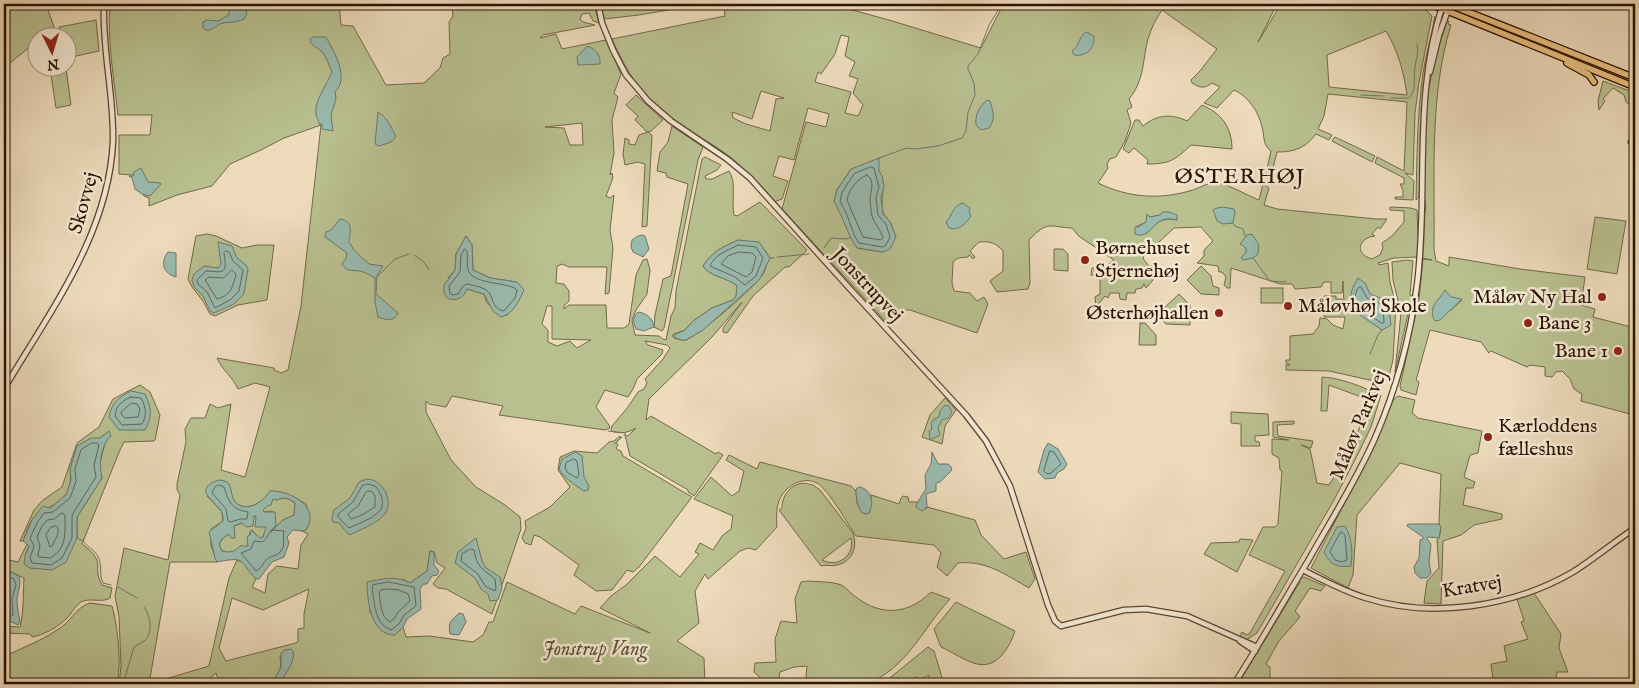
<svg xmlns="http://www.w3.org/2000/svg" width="1639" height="688" font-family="'IM FELL English',serif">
  <rect width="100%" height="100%" fill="#eddbbc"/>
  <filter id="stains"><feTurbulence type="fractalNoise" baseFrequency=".004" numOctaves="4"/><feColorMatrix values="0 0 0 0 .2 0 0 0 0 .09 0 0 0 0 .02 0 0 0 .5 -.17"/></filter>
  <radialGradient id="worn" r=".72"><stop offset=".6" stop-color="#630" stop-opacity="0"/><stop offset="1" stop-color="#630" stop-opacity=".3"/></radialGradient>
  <g fill="#b9c090" stroke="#726948" fill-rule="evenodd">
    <polygon points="4,4 46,4 54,27 42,37 38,38 37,41 4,68"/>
    <path d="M 110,4 L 339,4 L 341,25 L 353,26 L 386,85 L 424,83 L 440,68 L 443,58 L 450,54 L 449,22 L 453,16 L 452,4 L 594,4 L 599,23 L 593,21 L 589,13 L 582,14 L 580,19 L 583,22 L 595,25 L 543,35 L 540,38 L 556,34 L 562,49 L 606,40 L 621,74 L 614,93 L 618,97 L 612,120 L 614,153 L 610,175 L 612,173 L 613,178 L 606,196 L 610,198 L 614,195 L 610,230 L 613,248 L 609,293 L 605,294 L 607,267 L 569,267 L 562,264 L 557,266 L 556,283 L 564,284 L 569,291 L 569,301 L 564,306 L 564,309 L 569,305 L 606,305 L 607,328 L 624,328 L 629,324 L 636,275 L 643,260 L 647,259 L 650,270 L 647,294 L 636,310 L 632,320 L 635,335 L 659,336 L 663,339 L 666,340 L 671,316 L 675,308 L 676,291 L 702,159 L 705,157 L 721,165 L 717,170 L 705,176 L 706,179 L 712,179 L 729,171 C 737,182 731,202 734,215 L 737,216 L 760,202 L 807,250 L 789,267 L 785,267 L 753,296 L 727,333 L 723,332 L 723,328 L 742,302 L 712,337 L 649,399 L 646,420 L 651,416 L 716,454 L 718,452 L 723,455 L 694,496 L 688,492 L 688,490 L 630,456 L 625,435 L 628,436 L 636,428 C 628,433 620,434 611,431 L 612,426 L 628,407 L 638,392 L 644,389 L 647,383 L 645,379 L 663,359 L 670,348 L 667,345 L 645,341 L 648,345 L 663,350 L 662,354 L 637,379 L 633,389 L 628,397 L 605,390 L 596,407 L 609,425 L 610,428 L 605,430 L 499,415 L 503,406 L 452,396 L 446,407 L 429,404 L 426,401 L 426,412 L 451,460 L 476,487 L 505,505 L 520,517 L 521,529 L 492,614 L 446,589 L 438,588 L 433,584 L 445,568 L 437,563 L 434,552 L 430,551 L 427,571 L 410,583 L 403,579 L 370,604 L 370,613 L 395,635 L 403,627 L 406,637 L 429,636 L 473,642 L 483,635 L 489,622 L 493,622 L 507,582 L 575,614 L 581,606 L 650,633 L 600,608 L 611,596 L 626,585 L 655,556 L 680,577 L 699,554 L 695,552 L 700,543 L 713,550 L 722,536 L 731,529 L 733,516 L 694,499 L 711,477 L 732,496 L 739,491 L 744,471 L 726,460 L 729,455 L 757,469 L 760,462 L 851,486 L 856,491 L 857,503 L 864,514 L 870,512 L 871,495 L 899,504 L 901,498 L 903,496 L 908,497 L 909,502 L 919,502 L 926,509 L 927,507 L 975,520 L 981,535 L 1004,559 L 1026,552 L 1035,579 L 1029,588 C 1006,575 986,560 958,563 L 947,576 L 937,567 L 941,553 L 934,545 L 856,536 C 848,524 828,489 817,483 C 807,478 797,481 788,488 C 776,499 776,511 777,527 L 756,550 L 748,548 L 740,551 L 708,579 L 705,574 L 695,591 L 699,623 L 677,641 L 704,658 L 705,684 L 281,684 C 285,670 293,667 293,651 L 285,650 L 280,657 L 281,667 L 272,684 L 220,684 L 216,673 L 204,684 L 119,684 L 121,666 L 119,616 L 115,596 L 124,548 L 168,560 L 180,495 L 177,490 L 177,484 L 186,442 L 185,429 L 191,418 L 205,418 L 210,404 L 218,408 L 231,404 L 221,470 L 245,477 L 270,387 L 255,383 L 238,389 C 233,377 222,370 217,358 L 274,368 L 274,370 L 281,373 L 288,370 L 301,306 L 321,125 L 284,138 L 261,150 L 230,164 L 212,186 L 177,195 L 149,206 L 149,198 L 144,196 L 132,175 L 119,174 L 119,135 L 150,135 L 152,115 L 118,115 C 114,78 107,41 110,4 ZM 582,123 L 583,145 L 570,145 L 564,128 L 545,127 ZM 466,236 L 472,245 L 473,270 L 490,278 L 516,282 L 519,300 L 506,316 L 487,303 L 484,294 L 467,289 L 448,278 L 455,270 L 456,254 ZM 738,240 L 766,251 C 768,258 767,268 763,274 C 754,288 702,333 686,340 C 681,341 678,339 674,338 L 674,334 L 685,330 L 693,321 L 712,308 L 733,300 L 736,296 L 738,286 C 727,277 710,277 703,266 C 714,250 721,248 738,240 ZM 547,306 L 552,306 L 552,339 L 591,340 L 577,348 L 570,341 L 557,346 L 548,342 L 548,330 L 542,324 ZM 229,484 C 230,491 231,498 236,503 C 248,513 263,501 270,492 C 284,490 295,498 306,504 C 309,514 312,522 305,531 L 300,530 L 308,534 L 301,545 L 298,569 L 277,566 L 268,574 L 265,593 L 252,587 L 256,579 L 246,564 L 237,560 L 229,578 L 209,666 L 149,684 L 170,562 L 217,562 L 211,545 L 211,529 L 223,521 L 222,512 L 207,496 ZM 309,589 L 304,614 L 304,628 L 298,629 L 298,641 L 296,643 L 226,661 L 219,648 L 232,598 L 263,610 Z"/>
    <polygon points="601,4 704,4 639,15 604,19"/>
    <path d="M 724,4 L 839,4 L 838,6 L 889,20 L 981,48 L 1003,5 L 997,4 L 1277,4 L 1258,42 L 1281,4 L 1415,4 L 1426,10 L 1432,16 L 1419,82 L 1415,113 L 1413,175 L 1405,173 L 1414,181 L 1413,200 L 1395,199 L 1395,197 L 1403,197 L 1403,190 L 1400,184 L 1404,184 L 1404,178 L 1375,163 L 1377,157 L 1404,171 L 1407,102 L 1328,94 L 1324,116 L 1318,129 L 1332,135 L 1329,140 L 1316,134 C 1305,148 1295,152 1277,152 L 1270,180 L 1265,177 L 1271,151 C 1262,144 1265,137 1262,127 C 1259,112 1248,96 1234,90 L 1217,108 L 1204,103 L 1220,87 L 1212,83 C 1204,89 1200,88 1192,83 L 1191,80 L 1200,71 L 1217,49 L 1162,10 C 1156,19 1151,28 1148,39 C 1142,62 1145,79 1129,99 L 1132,107 L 1127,110 L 1131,123 L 1125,141 L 1116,157 L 1110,159 L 1107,164 L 1108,168 L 1098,183 C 1129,198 1160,200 1193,190 C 1202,187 1210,181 1219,183 C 1232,186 1246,195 1259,200 L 1263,184 L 1269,188 L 1264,205 L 1277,209 L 1376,219 L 1387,219 L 1380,229 L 1378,227 L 1372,234 L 1375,236 C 1358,238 1354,254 1372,259 L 1380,255 L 1383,248 L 1382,243 L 1392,236 L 1404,222 L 1404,211 L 1390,210 L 1390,207 L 1411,208 L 1417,210 L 1418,238 L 1417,257 L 1394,258 L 1378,263 L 1379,265 L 1388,263 L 1390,282 L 1396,305 L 1393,360 L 1388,380 L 1374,381 L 1329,371 L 1286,370 L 1286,365 L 1290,365 L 1286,363 L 1286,360 L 1290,360 L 1290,336 L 1313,334 L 1319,326 L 1320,318 L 1327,319 L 1333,325 L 1343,329 L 1345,317 L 1324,317 L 1324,296 L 1336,296 L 1336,299 L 1342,299 L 1342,305 L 1344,305 L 1343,281 L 1342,293 L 1331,293 L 1331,282 L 1324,282 L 1321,287 L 1295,289 L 1292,284 L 1280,284 L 1231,268 L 1230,288 L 1227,288 L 1224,285 L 1226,277 L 1222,272 L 1219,272 L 1218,266 L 1197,263 L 1204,256 L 1204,250 L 1213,241 L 1201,227 L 1174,228 L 1143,257 L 1144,260 L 1149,266 L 1155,266 L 1151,270 L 1154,274 L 1153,280 L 1146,288 L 1144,284 L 1142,288 L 1136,289 L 1135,293 L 1127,293 L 1126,300 L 1120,299 L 1119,293 L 1110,293 L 1108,298 L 1105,296 L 1096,307 L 1095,297 L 1100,294 L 1100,276 L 1091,275 L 1092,268 L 1105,267 L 1114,260 C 1103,252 1091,245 1080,237 C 1077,235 1075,231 1072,228 C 1049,227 1048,220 1029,240 L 1030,283 L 1028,289 L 997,292 L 990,281 L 1003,271 L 1003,251 C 996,243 990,241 979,242 L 970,251 L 975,257 L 973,259 L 969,255 L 968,257 L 958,258 L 953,262 L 952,283 L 954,291 L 970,293 L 977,301 L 984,297 L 988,304 L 977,333 L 910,310 L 906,310 L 889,325 L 782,209 L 806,122 L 826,127 L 829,114 L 808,108 L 794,160 L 779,156 L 773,176 L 788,181 L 782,199 L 774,202 C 761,187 749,173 734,160 C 716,145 693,134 673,121 C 644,102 626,70 612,39 L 725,16 ZM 1386,31 C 1398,51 1404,72 1407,95 L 1329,87 L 1327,55 ZM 841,35 L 849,37 L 845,56 L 855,62 L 849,76 L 858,79 L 853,93 L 863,105 L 858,116 L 845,113 L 851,92 L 815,82 L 818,72 L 821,74 L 835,54 ZM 761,91 L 784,98 L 776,99 L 770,131 L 746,124 L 733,118 L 732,112 L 752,119 ZM 851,169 L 879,171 C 888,185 879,197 883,212 C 884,216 888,218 890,222 C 893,226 893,232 896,237 L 883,252 L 857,248 L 845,214 L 834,201 L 837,190 ZM 1163,212 L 1177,220 C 1161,217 1156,223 1146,234 L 1136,227 L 1146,222 L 1150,217 L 1160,215 ZM 1365,283 L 1382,330 L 1353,308 Z"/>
    <path d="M 1435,16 L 1423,101 L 1419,197 L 1416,200 C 1417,158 1417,115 1423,73 C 1426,53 1432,35 1435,16 Z"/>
    <polygon points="96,20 99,51 72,57 68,46 68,38 64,37 59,27"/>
    <path d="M 1447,21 L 1449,21 L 1448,24 L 1451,25 C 1429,96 1435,176 1434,249 L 1436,261 L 1449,266 L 1449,257 L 1520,269 L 1585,277 L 1581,305 L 1595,309 L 1593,317 L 1635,328 L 1635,410 L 1630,414 L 1581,401 L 1582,394 L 1574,389 L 1570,379 L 1562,371 L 1556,372 L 1552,377 L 1545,376 L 1545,367 L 1530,365 L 1527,367 L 1491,351 L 1489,353 L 1481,342 L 1430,330 L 1416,380 L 1419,382 L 1416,395 L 1401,390 L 1400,386 L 1419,299 L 1423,259 L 1432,260 L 1422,258 L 1423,224 L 1426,206 L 1424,197 L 1425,116 L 1428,93 L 1435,58 ZM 1442,295 L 1462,300 L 1450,311 L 1433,308 Z"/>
    <polygon points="50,68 66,68 71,105 56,108"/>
    <polygon points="1603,81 1635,93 1633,104 1631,106 1626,102 1624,95 1613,88 1603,99 1605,101 1599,110 1598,101"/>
    <polygon points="636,95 663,120 650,132 646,131 635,120 638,116 626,105"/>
    <path d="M 1202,105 C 1221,113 1232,127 1232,149 L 1191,145 C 1175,160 1170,164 1147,164 L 1148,160 L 1134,148 L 1129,153 L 1123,149 L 1135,120 L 1139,120 L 1143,126 C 1156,115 1171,113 1187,121 Z"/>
    <polygon points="672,126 703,147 698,160 664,328 662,331 654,327 655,315 663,279 671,276 688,184 667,177 666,173 657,171 660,152 668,142"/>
    <polygon points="648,132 652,135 647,226 642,227 645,164 638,162 625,165 623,154 625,138 629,140 629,144 635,145 639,135"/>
    <polygon points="1335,137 1375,156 1372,162 1332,141"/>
    <polygon points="1595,217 1626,221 1617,274 1587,269"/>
    <polygon points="207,234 216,236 242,248 257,245 274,245 267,300 238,305 215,316 210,314 203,301 192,287 188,279 196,236"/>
    <polygon points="1054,249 1063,249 1068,254 1068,271 1054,270"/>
    <polygon points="1407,260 1413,261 1410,295 1412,296 1395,372 1401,313 1393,280 1392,262"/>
    <polygon points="1201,266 1211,276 1213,286 1219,288 1219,295 1201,294 1187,280"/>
    <rect x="1261" y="288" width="22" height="15"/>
    <polygon points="1179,294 1190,305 1190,325 1166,324 1160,318 1161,311"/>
    <polygon points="1140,323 1145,323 1156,335 1156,345 1139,345"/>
    <path d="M 1322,377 C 1342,378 1362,387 1381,395 L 1371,427 L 1357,456 L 1334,500 L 1257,633 L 1246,640 L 1240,636 L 1242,632 L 1247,635 L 1250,633 L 1285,571 L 1249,555 L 1263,527 L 1275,527 L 1278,524 L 1282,471 L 1280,470 L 1279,458 L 1272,454 L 1272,439 L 1289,440 L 1273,437 L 1273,422 L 1294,421 L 1294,424 L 1277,425 L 1278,436 L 1313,441 L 1311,448 L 1301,445 L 1310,449 L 1317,483 L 1329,485 L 1342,465 L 1372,401 L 1329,385 L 1327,411 L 1321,411 Z"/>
    <path d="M 140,385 L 150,392 L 160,415 L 155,440 L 154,441 L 124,442 L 120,450 L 82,544 C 108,563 91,565 102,585 L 112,588 L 110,598 C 102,603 92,598 83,601 C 76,604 72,613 67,618 C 58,627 44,635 32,637 L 30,634 L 4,633 L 4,626 L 20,627 C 24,611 23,594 24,578 L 4,569 L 4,559 L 18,562 L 27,544 L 29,546 L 25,556 L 77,539 L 77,517 L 102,478 L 99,466 L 108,432 L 100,438 L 70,469 C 74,503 53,501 33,519 C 28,524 26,534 23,541 L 20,541 L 34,510 L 43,500 L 62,487 L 77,443 L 99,427 L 113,399 Z"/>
    <path d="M 1398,396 L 1415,400 L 1412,413 L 1418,418 L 1482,431 L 1478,453 L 1470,455 L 1464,477 L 1475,482 L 1473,488 L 1466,488 L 1463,505 L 1502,514 L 1502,519 L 1474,525 L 1461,535 L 1443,541 L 1441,604 L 1424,603 L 1427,581 L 1439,568 L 1437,540 C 1441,536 1441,529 1439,524 L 1441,474 L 1400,463 L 1357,515 L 1353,575 L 1348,588 L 1311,568 L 1372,450 L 1393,400 Z"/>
    <polygon points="945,398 956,410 945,426 942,444 922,437 930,415"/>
    <polygon points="1231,412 1268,414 1269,435 1255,436 1255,441 1259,442 1260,446 1241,446 1241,424 1231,423"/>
    <polygon points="620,436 621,438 616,442 618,445 616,448 618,450 621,451 623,456 692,497 639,567 633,572 627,570 612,590 596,591 574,575 579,565 540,537 534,535 531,545 525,543 522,538 526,528 525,521 550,507 570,487 558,470 560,457 574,451 597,453 609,442 614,441"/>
    <path d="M 803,483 L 813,485 L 820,490 L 853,533 C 858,547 852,562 837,565 C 831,567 826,564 821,566 L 779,510 L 782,508 C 782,495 790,485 803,483 ZM 851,538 C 855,556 838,568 822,560 Z"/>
    <polygon points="283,498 289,499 295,503 294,515 283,520 269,533 275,522 272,511 264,512 263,510 273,499 277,500"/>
    <path d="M 253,516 L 256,516 L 257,526 L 267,527 L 263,537 L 260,538 L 256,535 L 252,530 L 250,532 L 248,546 C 239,550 221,559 219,544 L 222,539 L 234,529 L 234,526 L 252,520 Z"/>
    <polygon points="1240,539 1253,540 1237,572 1204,554 1211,543 1239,542"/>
    <polygon points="1304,577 1325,586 1321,591 1310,588 1295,611 1300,617 1279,641 1266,664 1270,667 1270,684 1238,684 1300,582 1299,579"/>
    <path d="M 807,581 C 817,582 831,581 841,585 C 846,587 851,594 856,597 C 882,617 909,614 931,592 L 950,599 C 922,629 907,669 866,684 L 809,684 L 806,676 L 807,666 L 794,667 L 780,672 L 778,684 L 767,684 L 754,672 L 755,663 L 776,662 L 775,639 L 781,621 L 797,623 L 795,599 L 801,582 Z"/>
    <polygon points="1534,593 1561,634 1559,648 1568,672 1557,672 1555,684 1476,684 1493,680 1491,664 1507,661 1504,646 1528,639 1521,622 1524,621 1517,599"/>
    <path d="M 956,602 L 1015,631 C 1010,646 998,669 977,664 C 967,662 952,652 941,647 L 934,629 Z"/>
    <path d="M 90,603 L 112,606 C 117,622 123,669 116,684 L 4,684 L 4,657 C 21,648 41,641 57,630 C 70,623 76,607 90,603 Z"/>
    <polygon points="928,647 934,651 944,684 929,684 929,675 922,679 915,677 914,684 886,681"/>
  </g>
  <g fill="#99bbaf" stroke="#6d7769" fill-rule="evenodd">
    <path d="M 229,4 L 245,4 L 247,14 L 244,19 C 234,24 227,21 220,24 C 214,27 213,31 205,30 L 203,27 L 203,22 L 207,20 L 218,21 L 229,15 Z"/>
    <path d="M 1086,32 L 1094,36 C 1095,49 1086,57 1074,55 L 1072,51 C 1080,46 1078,37 1086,32 Z"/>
    <path d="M 313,37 L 326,37 C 334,52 350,78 335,92 L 336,99 L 331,115 L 333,131 L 322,129 L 322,124 L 319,124 C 319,120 316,117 316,113 C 314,101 328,83 332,72 C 329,65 327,59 323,53 C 318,47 311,47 310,39 Z"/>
    <path d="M 587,46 C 596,49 601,55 600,64 L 578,65 L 577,57 Z"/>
    <path d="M 987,100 L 990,101 C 993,111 996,119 989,128 L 981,130 L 976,125 C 975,113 979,108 987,100 Z"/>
    <path d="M 378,112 C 388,118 391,127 396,137 L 391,142 L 379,146 L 375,144 Z"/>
    <path d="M 879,158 L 879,171 L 882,176 L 884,187 L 881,198 L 883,214 L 890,222 L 896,237 L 890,249 L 883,252 L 857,248 C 847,234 843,217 834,201 L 837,190 L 851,169 Z"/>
    <polygon points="141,168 148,182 160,183 161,184 150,196 142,194 135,189 132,178 129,176 133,176 134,172"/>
    <path d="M 963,203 L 970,208 L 969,212 L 971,216 C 966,224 958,231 949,228 L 946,222 C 952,216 953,205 963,203 Z"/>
    <polygon points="1223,207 1234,209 1235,212 1233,223 1223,224 1217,221 1213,210 1217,208"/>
    <path d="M 1163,212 L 1169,212 L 1177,215 L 1177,220 C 1172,219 1167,218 1162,220 C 1152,225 1147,239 1135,234 L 1135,227 L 1138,227 L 1146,222 L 1147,214 L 1150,217 L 1160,215 Z"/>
    <path d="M 340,219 C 354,221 350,233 349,242 L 354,250 L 369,264 L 383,266 L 377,276 L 376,294 L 398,313 C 394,322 386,320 378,317 L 375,302 L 375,278 C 371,276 365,272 360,271 C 351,270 347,272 342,264 L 346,258 L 347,253 L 325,237 L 326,232 L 331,230 Z"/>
    <polygon points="1252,234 1259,245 1258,254 1253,258 1243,260 1241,258 1246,252 1246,248 1240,244 1247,235"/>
    <polygon points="642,235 645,236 649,249 643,257 633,252 631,247 632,240 638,236"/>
    <path d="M 466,236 L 472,245 L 473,270 L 490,278 L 517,282 L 524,290 C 519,301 513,314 501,317 L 493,311 L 484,294 L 467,289 C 464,298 456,302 447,298 L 444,293 L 444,285 L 455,270 L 456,254 Z"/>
    <path d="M 738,240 L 759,242 L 770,258 L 760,279 L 703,330 L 686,340 L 681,340 L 672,336 L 685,330 L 693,321 L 712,308 L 733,300 L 736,296 L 737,286 C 727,277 710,277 703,266 C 714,250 721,248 738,240 Z"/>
    <polygon points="218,242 232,246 237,258 246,265 248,269 244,294 234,304 214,313 210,311 203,296 194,287 192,280 194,274 204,266 218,268 221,264"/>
    <path d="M 168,252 L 176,253 L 176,277 C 163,273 160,263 168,252 Z"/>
    <path d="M 1358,278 L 1365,283 L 1370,294 L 1388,301 L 1391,325 L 1382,330 C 1360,314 1339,308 1358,278 Z"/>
    <path d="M 1445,290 L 1451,297 L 1462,299 L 1440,320 L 1435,321 C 1427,308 1439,300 1445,290 Z"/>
    <path d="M 638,312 C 646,313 653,318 654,327 L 644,331 L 636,329 C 633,322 632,318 638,312 Z"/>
    <path d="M 131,391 L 145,394 C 151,407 153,416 145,430 L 119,430 L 109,417 C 112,402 118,398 131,391 Z"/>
    <polygon points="945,405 949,406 952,412 948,418 942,420 938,428 940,435 932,439 930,439 929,431 932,429 931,423 934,419 939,417 940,411"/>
    <path d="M 109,431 L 111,436 C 100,447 99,463 102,478 L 77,517 L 77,538 L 66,562 L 52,570 L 30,568 L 24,564 L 25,556 L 29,546 L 23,541 L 32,520 L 43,506 L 50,508 L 66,495 L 71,480 L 70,469 L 77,446 L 91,438 L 100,438 Z"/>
    <polygon points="1048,443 1058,449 1067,464 1064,469 1057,473 1055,478 1045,479 1038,472 1044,450"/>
    <path d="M 576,452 L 582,456 L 584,477 L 589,486 L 588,490 L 584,491 C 575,485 564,478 559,469 L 562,459 Z"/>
    <polygon points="932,452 938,464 948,464 952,468 951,471 940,482 936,483 936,491 926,494 927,507 922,511 916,507 916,505 926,489 925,475 931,464"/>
    <path d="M 367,479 C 385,480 394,503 384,515 C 376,524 360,530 349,535 L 339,523 L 333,522 L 332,518 L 334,510 L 350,498 L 359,482 Z"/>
    <path d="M 218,480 C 222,480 226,481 229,484 C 232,490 231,497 236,503 C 248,513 264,501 270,491 C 290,490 323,508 305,531 L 293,530 L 287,537 L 289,543 L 284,557 L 272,562 L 259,579 L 256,579 C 238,561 248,556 217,562 L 215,558 L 209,532 L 223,521 C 223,518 223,515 222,513 C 218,501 190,491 218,480 ZM 283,498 L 289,499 L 295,503 L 294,515 L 283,520 L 270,533 L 276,525 L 275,512 L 264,512 L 263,510 L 267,506 L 271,505 L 273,499 L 277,500 ZM 254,516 L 256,516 L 255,527 L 266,527 L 263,537 L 260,538 L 251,530 L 250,535 L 247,537 L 248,546 L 240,546 C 235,552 230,553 222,551 L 219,544 L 222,539 L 229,534 L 231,538 L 235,538 L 234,526 L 241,523 L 247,527 L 253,526 Z"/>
    <path d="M 859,487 C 872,489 875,504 868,514 L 862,513 C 857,505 856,498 856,489 Z"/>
    <polygon points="1408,524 1439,524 1441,527 1439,538 1428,537 1427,539 1431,544 1429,562 1431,573 1427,578 1420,578 1415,573 1414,567 1419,558 1420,540 1423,539 1423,537 1407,526"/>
    <path d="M 1345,526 C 1352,538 1353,551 1351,566 C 1338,568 1330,565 1324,552 L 1337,527 Z"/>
    <polygon points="476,538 482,561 486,568 500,577 502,588 498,600 490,601 488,594 481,589 475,578 455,563 458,552"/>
    <path d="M 430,551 L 434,552 L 434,565 L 439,571 L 437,575 L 432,576 L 427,584 L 423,584 L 420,589 L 421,609 L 407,619 L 403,627 L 395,635 C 371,636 367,600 367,582 C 382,579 395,575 410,583 L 427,571 Z"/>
    <path d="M 4,569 L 19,576 C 22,586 17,591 17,601 C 17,608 19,615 20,622 L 18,625 L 5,619 L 4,621 Z"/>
    <path d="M 459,613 L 463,614 L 466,622 L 459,635 L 450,634 C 448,620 451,622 459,613 Z"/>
    <path d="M 291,649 L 293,651 C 296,664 284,672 281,684 L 272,684 L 281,667 L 281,653 L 285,650 Z"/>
  </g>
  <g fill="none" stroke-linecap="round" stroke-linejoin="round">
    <g stroke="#626658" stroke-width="1">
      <polygon points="871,167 874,168 879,187 876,197 878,215 886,224 890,237 886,245 883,247 859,243 855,237 847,215 840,201 842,192 854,174"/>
      <path d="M 867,175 C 876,182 870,191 870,201 C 871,206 871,212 872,216 C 874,223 880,229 883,237 L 881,240 L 863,237 L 847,200 C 849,189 857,179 867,175 Z"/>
      <path d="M 738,245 L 756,247 L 763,258 L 756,276 L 745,285 L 735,277 L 710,266 C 715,254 727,251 738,245 Z"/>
      <path d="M 465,249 L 467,251 C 468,257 466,267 469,272 C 476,285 510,282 517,290 L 515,298 L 504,311 C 490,308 495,296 486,290 C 482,287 472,285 467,284 L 463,286 L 458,294 L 453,295 L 450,294 L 449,286 L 460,272 L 461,255 Z"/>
      <path d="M 226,251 L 229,252 L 233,261 L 243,270 L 239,291 L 230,300 L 215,308 L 207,292 L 198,284 L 197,280 L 206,271 C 223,272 228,275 224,253 Z"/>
      <polygon points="739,252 752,253 756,257 752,272 746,277 721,264 728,256"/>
      <path d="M 232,270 L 236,274 C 233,286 231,296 217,299 L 205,280 L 209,277 L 223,278 Z"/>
      <path d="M 1361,287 L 1367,298 L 1383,305 L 1384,323 L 1381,323 L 1357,305 C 1354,299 1355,293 1358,288 Z"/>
      <path d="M 131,397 L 141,398 C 146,407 147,416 142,424 L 122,425 L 115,416 C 116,405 122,401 131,397 Z"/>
      <polygon points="132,403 137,404 140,409 138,417 125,418 121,414 122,411"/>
      <polygon points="92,443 97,443 99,445 94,465 96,477 72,515 72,538 62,558 51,565 32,563 30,558 34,546 30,538 37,523 44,513 53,512 70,498 76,481 75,469 81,450"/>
      <polygon points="1050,451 1054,452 1061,464 1051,473 1047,474 1044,471"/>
      <polygon points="574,459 577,461 579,475 577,478 568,473 565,468 566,463"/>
      <path d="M 368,484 L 375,486 C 382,493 384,501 381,510 L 371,518 L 349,528 L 338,517 L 338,514 L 353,502 L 362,486 Z"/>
      <path d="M 219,485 L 224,487 C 229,503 232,509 248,512 L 247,519 L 240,519 L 231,522 L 228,521 L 226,509 L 212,493 L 215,487 Z"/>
      <polygon points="369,491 372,492 375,496 375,507 362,515 351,519 348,514 358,506 366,492"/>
      <path d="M 62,513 L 65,515 C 65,533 67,549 50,558 L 39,557 L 38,555 L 40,545 L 37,537 L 42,526 L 47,520 L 54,519 Z"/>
      <polygon points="56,526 58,528 58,534 52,546 50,547 46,535 50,528"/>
      <path d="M 272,530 L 284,531 C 282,537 286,545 281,551 C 279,555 271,556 267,559 C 263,563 261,569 256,571 L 241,553 L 251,549 L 254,541 C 270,544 264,536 272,530 Z"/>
      <polygon points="1341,532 1345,535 1347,560 1342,562 1335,560 1330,552"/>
      <path d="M 471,549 L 474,550 C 477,568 483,569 495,579 L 496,588 L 495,591 L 485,586 L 478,574 L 461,561 L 462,554 Z"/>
      <polyline points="4,575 14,579 16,585 12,599 13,615 11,616 4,615"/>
      <path d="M 389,582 L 414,587 L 416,606 L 404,615 L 399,624 L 391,630 C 374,623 375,604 372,588 L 373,585 Z"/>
      <path d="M 389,589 L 399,590 L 408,594 L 410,601 L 398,612 L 394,619 L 390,622 C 380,616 381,603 379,593 L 381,590 Z"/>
    </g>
    <g stroke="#6d7769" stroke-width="1">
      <polyline points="1361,95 1383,96"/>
      <path d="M 1391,98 L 1409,98 C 1417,90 1413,78 1415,67 C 1416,59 1419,52 1417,44"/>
      <polyline points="879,158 907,148 915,149 938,146 962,138 966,131 968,112 975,95 974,83 968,69 968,66 978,54 989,25 1002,4"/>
      <polyline points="1233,223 1235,226 1243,229 1245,236"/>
      <polyline points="824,248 831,238 845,239 850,238"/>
      <polyline points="414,255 424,262 429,270"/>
      <polyline points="777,257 809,254"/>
      <polyline points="770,258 774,258"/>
      <polyline points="1253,258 1270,281 1286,282"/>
      <polyline points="377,277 395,259 409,254"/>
      <polyline points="1370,354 1378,335 1382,330"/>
      <polyline points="608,431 626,433 624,435"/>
      <polyline points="614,444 622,437"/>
      <path d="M 77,538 L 83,541 C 88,548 96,550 99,559 C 102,567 99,575 103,583 L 111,585"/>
      <polyline points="118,587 137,598"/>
      <path d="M 123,684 L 134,647 C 137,645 141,643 144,641 C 154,633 150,615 144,607"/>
      <polyline points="554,684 555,682"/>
    </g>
    <defs>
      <g id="minor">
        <polyline points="598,4 602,23 613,50 626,75 638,89 648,101 671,121 727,159 750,178 851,290 966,415 986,441 1010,486 1048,605 1055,621 1061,626 1124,610 1146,609 1187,616 1257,647"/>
        <polyline points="1430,72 1439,35 1448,10"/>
        <polyline points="1631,142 1635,146"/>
        <path d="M 4,389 C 50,311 109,234 113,141 C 114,95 102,50 104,4"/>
        <path d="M 1303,570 C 1323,580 1343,591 1366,598 C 1431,619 1513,607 1573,572 C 1594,559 1614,542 1635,528"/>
        <polyline points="1240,641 1255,651"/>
        <path d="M 1234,684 C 1260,644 1283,602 1308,561 C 1331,520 1356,481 1375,438 C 1396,390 1410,338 1417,285 C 1429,192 1412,95 1443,4"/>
      </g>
      <g id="major">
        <polyline points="1430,4 1635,87"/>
        <polyline points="1448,4 1635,78"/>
        <polyline points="1567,63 1589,75 1594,82"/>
      </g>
    </defs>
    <use href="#minor" stroke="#5c442f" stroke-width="7"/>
    <use href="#major" stroke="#2c1200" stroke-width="8"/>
    <use href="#minor" stroke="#f3e8d3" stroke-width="4.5"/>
    <use href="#major" stroke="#e6be7e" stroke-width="5.5"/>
  </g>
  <g fill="#8f2418" stroke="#f3e8d3" stroke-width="2">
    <circle cx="1085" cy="260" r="5"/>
    <circle cx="1602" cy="297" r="5"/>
    <circle cx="1288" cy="306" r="5"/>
    <circle cx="1219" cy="313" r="5"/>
    <circle cx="1528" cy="323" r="5"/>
    <circle cx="1618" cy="351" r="5"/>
    <circle cx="1488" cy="437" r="5"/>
  </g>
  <g text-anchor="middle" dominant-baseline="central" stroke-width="5" stroke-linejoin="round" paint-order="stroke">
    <g font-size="20" fill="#2c1200" stroke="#f3e8d3">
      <text transform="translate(84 203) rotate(-74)">Skovvej</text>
      <text transform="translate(867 285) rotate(47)">Jonstrupvej</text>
      <text transform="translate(1359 425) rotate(-67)">Måløv Parkvej</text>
      <text transform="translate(1472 587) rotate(-9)">Kratvej</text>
    </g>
    <g font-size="20" fill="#2c1200" stroke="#f3e8d3" text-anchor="start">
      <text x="1095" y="248">Børnehuset<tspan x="1095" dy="23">Stjernehøj</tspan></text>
      <text x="1592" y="297" text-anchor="end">Måløv Ny Hal</text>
      <text x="1298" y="306">Måløvhøj Skole</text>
      <text x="1209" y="313" text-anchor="end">Østerhøjhallen</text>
      <text x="1538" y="323">Bane 3</text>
      <text x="1608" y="351" text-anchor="end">Bane 1</text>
      <text x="1498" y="426">Kærloddens<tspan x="1498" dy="23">fælleshus</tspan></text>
    </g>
    <g font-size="20" font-style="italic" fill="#5d4f32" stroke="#f3e8d3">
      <text x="595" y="649">Jonstrup Vang</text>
    </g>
    <g font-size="22" letter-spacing="1" fill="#2c1200" stroke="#f3e8d3">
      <text x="1240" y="177">ØSTERHØJ</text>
    </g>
  </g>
  <rect width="1639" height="688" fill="none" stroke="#eddbbc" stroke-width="20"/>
  <rect x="5" y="5" width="1629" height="678" fill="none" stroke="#2c1200" stroke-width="2.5"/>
  <rect x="10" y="10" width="1619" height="668" fill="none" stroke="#2c1200"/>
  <g transform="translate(52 52) rotate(175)"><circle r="24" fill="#f3e8d3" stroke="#a3927f"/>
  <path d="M0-4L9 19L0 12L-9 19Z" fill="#8f2418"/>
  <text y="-8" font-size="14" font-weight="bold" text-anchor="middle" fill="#2c1200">N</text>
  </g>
  <rect width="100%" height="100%" filter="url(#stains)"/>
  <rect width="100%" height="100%" fill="url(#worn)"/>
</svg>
